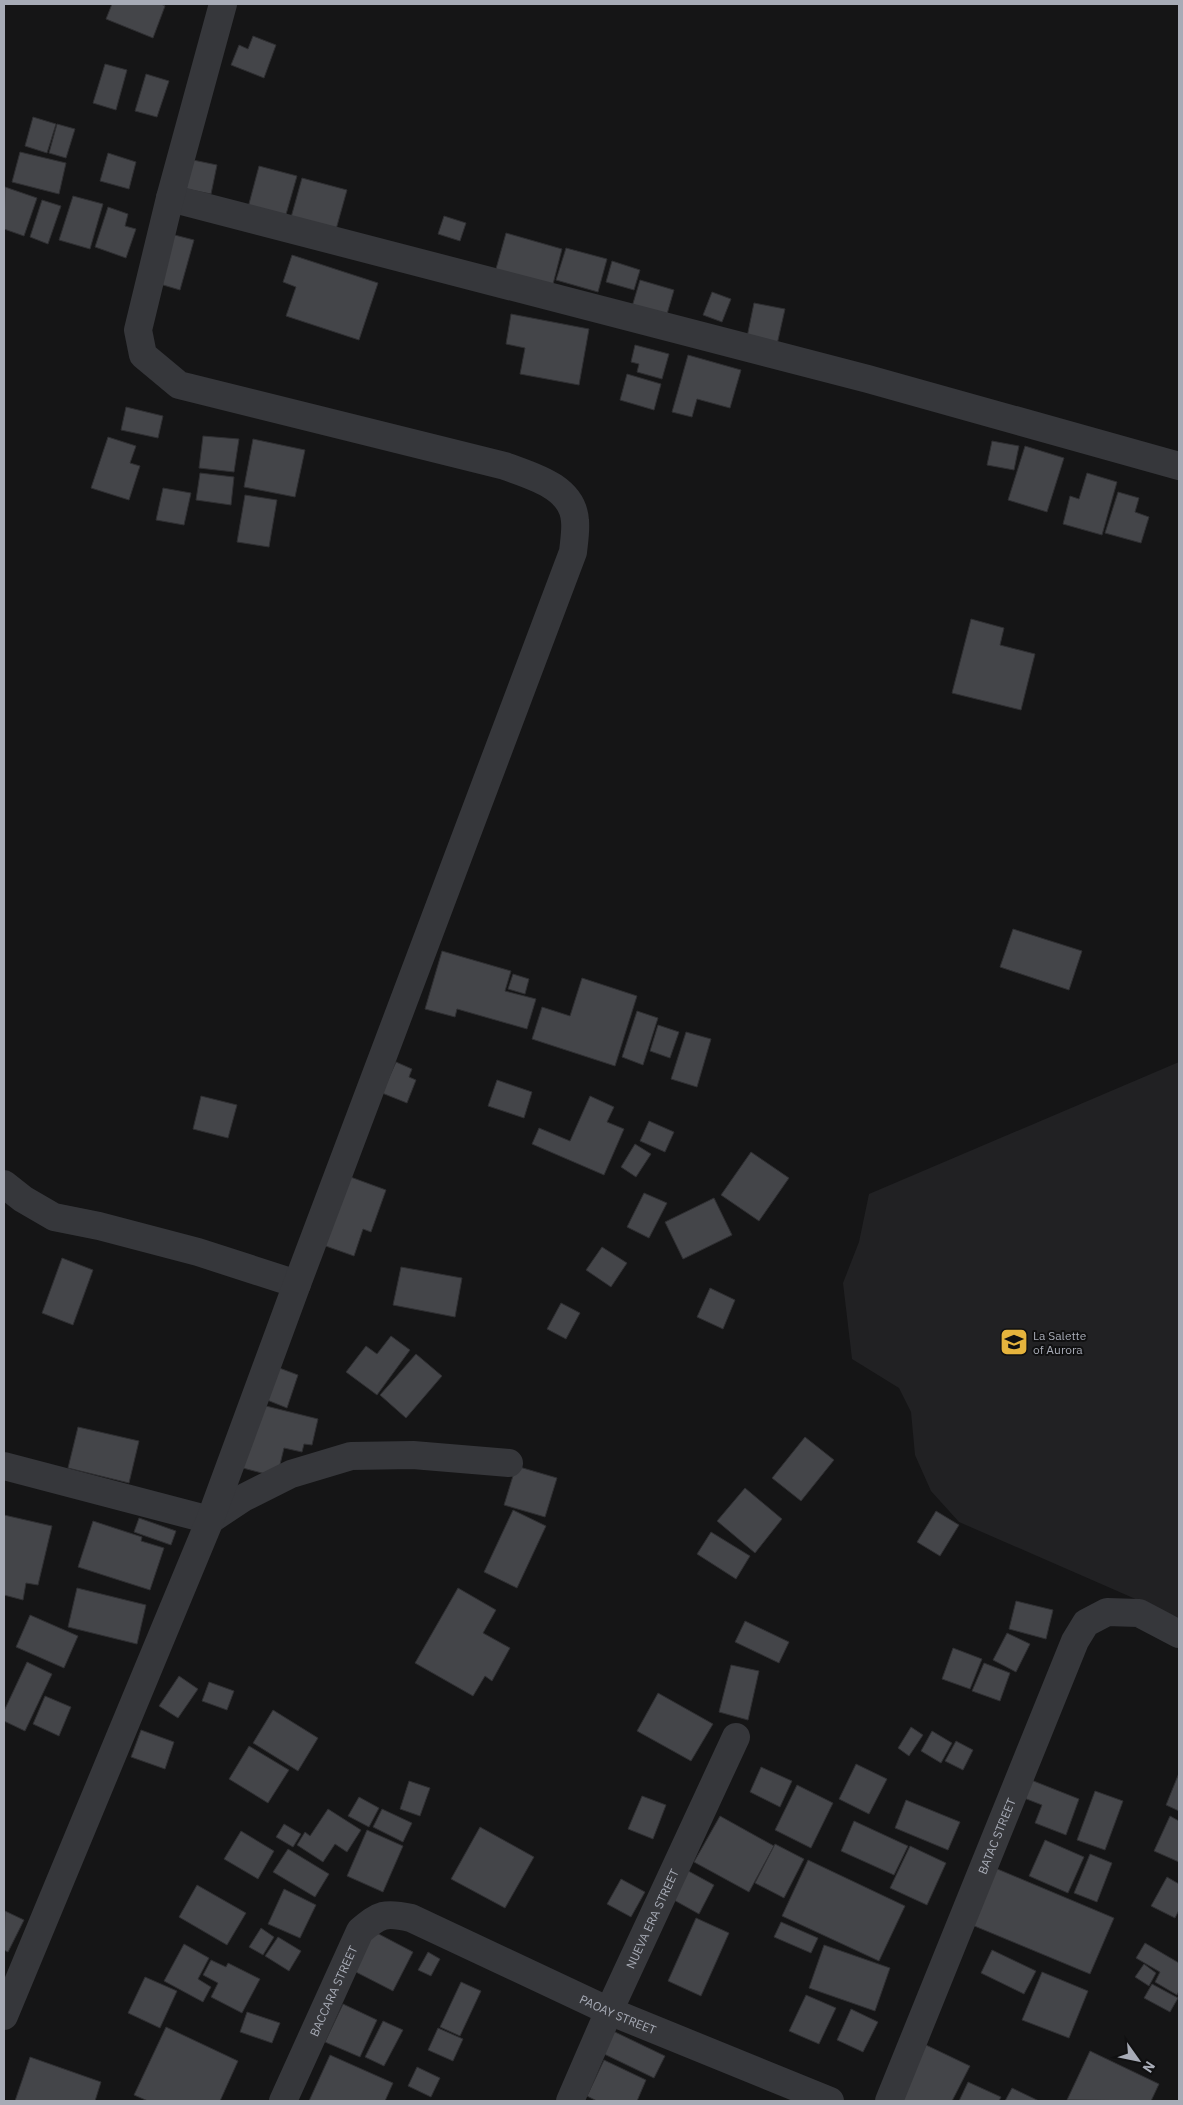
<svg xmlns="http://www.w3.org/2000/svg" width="1183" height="2105" font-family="'IBM Plex Sans',sans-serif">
  <rect width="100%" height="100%" fill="#151516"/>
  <polygon fill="#212123" points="1179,1062 1179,1618 959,1522 931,1491 915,1455 911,1412 899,1388 852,1359 843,1283 859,1242 869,1194"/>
  <g fill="#444549" stroke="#2f2f32">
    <polygon points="112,4 161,4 165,6 153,38 106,19"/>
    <polygon points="253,36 276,45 264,78 231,65 239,45 248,49"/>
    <polygon points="105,64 127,70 116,110 93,103"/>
    <polygon points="146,74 169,81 157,117 135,111"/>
    <polygon points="33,117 56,124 47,153 25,146"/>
    <polygon points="57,124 75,129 66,158 49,153"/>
    <polygon points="20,152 66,163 59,194 12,182"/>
    <polygon points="108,153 136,162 129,189 100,181"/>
    <polygon points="193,160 217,165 211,194 186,189"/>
    <polygon points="259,166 297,176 283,225 246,215"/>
    <polygon points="302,178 347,190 335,233 290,221"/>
    <polygon points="5,187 37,198 24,236 4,229"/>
    <polygon points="73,196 103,204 90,249 59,240"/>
    <polygon points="42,200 61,206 48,244 30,237"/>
    <polygon points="108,207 128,214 125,226 136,229 126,258 95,247"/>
    <polygon points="444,216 466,223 460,241 438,234"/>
    <polygon points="167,233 194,240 180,290 153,282"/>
    <polygon points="506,233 562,249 551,292 494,276"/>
    <polygon points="566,248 607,259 598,292 556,280"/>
    <polygon points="292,255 378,283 359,340 286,316 296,287 283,282"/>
    <polygon points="612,261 640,270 634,290 606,282"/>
    <polygon points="640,280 674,290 665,321 631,310"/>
    <polygon points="712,292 731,299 722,322 703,315"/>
    <polygon points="754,303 785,309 776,349 746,342"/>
    <polygon points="511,314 589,329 579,385 520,374 525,348 506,344"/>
    <polygon points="635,345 669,354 662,379 637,372 639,364 631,362"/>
    <polygon points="688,355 741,370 730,408 697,399 692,417 672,412"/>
    <polygon points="627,374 661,384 654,410 620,400"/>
    <polygon points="126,407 163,416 158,438 121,430"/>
    <polygon points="203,436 239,439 234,472 199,468"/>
    <polygon points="108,437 136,446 130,463 140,466 129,500 91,488"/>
    <polygon points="253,439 305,450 295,497 244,487"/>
    <polygon points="992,441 1019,446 1014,470 987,465"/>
    <polygon points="1025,446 1064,458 1047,512 1008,500"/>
    <polygon points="200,473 234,477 231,505 196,500"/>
    <polygon points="1087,473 1117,482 1102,535 1063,524 1070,496 1079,499"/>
    <polygon points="163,488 191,493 184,525 156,520"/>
    <polygon points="1118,492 1139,498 1135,512 1149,517 1141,543 1105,533"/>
    <polygon points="245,495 277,500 269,547 237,542"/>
    <polygon points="971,619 1004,628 1000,645 1035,654 1021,710 952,693"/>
    <polygon points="1013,929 1082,951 1069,990 1000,967"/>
    <polygon points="442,951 511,971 505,991 536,999 527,1029 457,1009 455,1017 425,1009"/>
    <polygon points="513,974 529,979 525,994 508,989"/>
    <polygon points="582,978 637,996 615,1066 532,1039 542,1007 570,1016"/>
    <polygon points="637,1011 658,1018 643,1065 622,1057"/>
    <polygon points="658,1025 679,1032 670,1058 650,1051"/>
    <polygon points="686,1032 711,1039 697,1087 671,1079"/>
    <polygon points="396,1062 412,1069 409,1077 416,1080 407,1103 382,1093"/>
    <polygon points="497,1080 532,1092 524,1118 488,1106"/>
    <polygon points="201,1096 237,1105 228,1138 193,1129"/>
    <polygon points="590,1096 614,1107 607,1122 624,1129 604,1175 532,1144 539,1128 570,1141"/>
    <polygon points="649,1121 674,1132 665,1152 640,1141"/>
    <polygon points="635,1144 651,1154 636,1177 621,1167"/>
    <polygon points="751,1152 789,1178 759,1221 721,1195"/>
    <polygon points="345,1175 386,1190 371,1232 363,1229 354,1256 320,1244"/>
    <polygon points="644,1193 667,1203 649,1238 627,1227"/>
    <polygon points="714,1198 732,1235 683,1259 665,1222"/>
    <polygon points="602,1247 627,1263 611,1287 586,1270"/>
    <polygon points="62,1258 93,1270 73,1325 42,1313"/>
    <polygon points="401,1267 462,1278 455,1317 393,1305"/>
    <polygon points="710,1288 735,1300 723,1329 697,1317"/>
    <polygon points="561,1303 580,1313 566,1339 547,1329"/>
    <polygon points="391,1336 410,1350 377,1395 346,1372 366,1346 377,1354"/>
    <polygon points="416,1354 442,1376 406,1418 380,1395"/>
    <polygon points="274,1366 298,1375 287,1408 262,1398"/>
    <polygon points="262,1405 318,1419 312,1445 304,1444 302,1452 284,1448 277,1477 239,1467"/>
    <polygon points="78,1427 139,1441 129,1483 68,1468"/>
    <polygon points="805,1437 834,1460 801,1501 772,1478"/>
    <polygon points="516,1466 557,1478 545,1517 504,1505"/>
    <polygon points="745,1488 782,1519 755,1553 717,1521"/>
    <polygon points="513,1510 546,1526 517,1588 484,1572"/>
    <polygon points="936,1511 959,1525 940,1556 917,1542"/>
    <polygon points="4,1515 52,1526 38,1585 26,1583 23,1600 4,1595"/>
    <polygon points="139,1518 176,1531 171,1545 134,1532"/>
    <polygon points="93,1521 142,1537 141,1541 164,1548 150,1590 78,1567"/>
    <polygon points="711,1532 750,1556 736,1579 697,1554"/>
    <polygon points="77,1588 146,1605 137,1644 68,1627"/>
    <polygon points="458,1588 496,1610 483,1633 510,1648 492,1681 485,1676 473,1696 415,1663"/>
    <polygon points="1016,1601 1053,1610 1046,1639 1009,1629"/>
    <polygon points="30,1615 78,1636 64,1668 16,1647"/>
    <polygon points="745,1621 789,1642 779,1663 735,1642"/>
    <polygon points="1007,1633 1030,1644 1016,1672 993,1660"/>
    <polygon points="953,1648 982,1659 970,1689 942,1679"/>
    <polygon points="27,1662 52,1674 25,1731 4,1721 4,1711"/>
    <polygon points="984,1663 1010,1673 1000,1701 972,1691"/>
    <polygon points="731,1665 759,1671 748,1720 719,1712"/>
    <polygon points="179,1676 198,1689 178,1718 159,1706"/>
    <polygon points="209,1682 234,1691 227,1710 202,1701"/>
    <polygon points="658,1693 713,1724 691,1761 637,1731"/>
    <polygon points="45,1696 71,1707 59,1736 33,1724"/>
    <polygon points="273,1710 318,1738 298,1771 253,1743"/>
    <polygon points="911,1727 923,1735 909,1756 898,1748"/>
    <polygon points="141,1730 174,1742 165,1769 131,1757"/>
    <polygon points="932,1731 952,1743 941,1763 921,1751"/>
    <polygon points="956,1741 973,1750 963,1770 945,1761"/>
    <polygon points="249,1746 289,1770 268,1803 229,1779"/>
    <polygon points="856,1764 887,1779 869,1814 839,1799"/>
    <polygon points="761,1767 792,1781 780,1807 750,1792"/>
    <polygon points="1179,1773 1179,1811 1166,1805"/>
    <polygon points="1031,1780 1079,1799 1066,1835 1035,1823 1042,1805 1024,1798"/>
    <polygon points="409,1781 430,1788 420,1816 400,1809"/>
    <polygon points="797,1785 833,1803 811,1848 775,1830"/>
    <polygon points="1095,1791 1123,1801 1105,1850 1077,1840"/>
    <polygon points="642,1796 666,1805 653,1839 628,1829"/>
    <polygon points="359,1797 379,1808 369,1827 348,1816"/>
    <polygon points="906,1800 960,1822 948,1850 895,1828"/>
    <polygon points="328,1809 361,1830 347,1852 335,1844 323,1862 297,1845 305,1832 310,1836"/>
    <polygon points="382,1809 412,1823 403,1842 373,1827"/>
    <polygon points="720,1816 774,1846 749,1892 694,1862"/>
    <polygon points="1170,1816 1179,1821 1179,1862 1154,1851"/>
    <polygon points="854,1821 908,1846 894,1875 841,1851"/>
    <polygon points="284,1824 301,1834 293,1847 276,1837"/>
    <polygon points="480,1827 534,1857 505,1908 451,1879"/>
    <polygon points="367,1830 403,1846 383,1892 347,1876"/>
    <polygon points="241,1831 274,1851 258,1879 224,1859"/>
    <polygon points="1045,1840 1084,1857 1068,1893 1029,1876"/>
    <polygon points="775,1844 804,1859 784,1898 755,1883"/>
    <polygon points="910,1846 946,1863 927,1905 890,1888"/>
    <polygon points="288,1849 329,1874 315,1897 273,1872"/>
    <polygon points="1090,1854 1112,1863 1097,1902 1074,1893"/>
    <polygon points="808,1860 905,1906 879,1961 782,1916"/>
    <polygon points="681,1867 714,1885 699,1914 665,1895"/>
    <polygon points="995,1868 1114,1918 1090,1974 972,1925"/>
    <polygon points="1167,1877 1179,1884 1179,1910 1175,1918 1151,1906"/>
    <polygon points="621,1879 645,1892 631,1917 607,1904"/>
    <polygon points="197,1885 246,1913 227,1945 179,1917"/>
    <polygon points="284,1889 316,1905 300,1938 268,1924"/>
    <polygon points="5,1911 24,1920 8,1952 4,1950"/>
    <polygon points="696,1918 729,1933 701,1996 668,1981"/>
    <polygon points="781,1922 818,1938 811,1953 774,1937"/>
    <polygon points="261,1928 274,1937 263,1955 249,1947"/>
    <polygon points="373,1931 413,1952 393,1991 352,1970"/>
    <polygon points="278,1937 301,1951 289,1971 265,1956"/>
    <polygon points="1145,1943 1179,1963 1179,1991 1177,1995 1155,1982 1160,1972 1136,1958"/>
    <polygon points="184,1944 209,1958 198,1979 211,1987 203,2002 164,1981"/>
    <polygon points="824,1945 890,1968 875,2011 809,1988"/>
    <polygon points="992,1950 1036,1971 1024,1994 981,1973"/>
    <polygon points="428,1952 440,1959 431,1976 418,1970"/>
    <polygon points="211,1960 226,1967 228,1963 260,1979 242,2013 211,1997 218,1983 203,1975"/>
    <polygon points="1144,1964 1156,1973 1149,1986 1135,1977"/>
    <polygon points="1042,1972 1088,1991 1069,2038 1022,2020"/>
    <polygon points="145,1977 177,1991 160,2028 128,2013"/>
    <polygon points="461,1982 481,1991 460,2036 440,2027"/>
    <polygon points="1152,1984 1178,1998 1170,2012 1144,1998"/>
    <polygon points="806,1995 836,2008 819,2044 789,2031"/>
    <polygon points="343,2004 377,2020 360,2057 325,2042"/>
    <polygon points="851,2009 878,2022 863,2052 837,2040"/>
    <polygon points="247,2012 280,2023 272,2043 240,2032"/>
    <polygon points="383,2021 403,2030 384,2066 365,2057"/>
    <polygon points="166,2027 238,2061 220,2101 148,2101 134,2095"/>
    <polygon points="438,2028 463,2039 453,2061 428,2050"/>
    <polygon points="613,2031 665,2056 654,2078 602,2053"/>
    <polygon points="926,2045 970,2066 952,2101 898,2101"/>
    <polygon points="1090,2051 1159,2084 1151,2101 1067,2100"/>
    <polygon points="330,2055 393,2083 385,2101 309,2101"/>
    <polygon points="30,2057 101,2082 95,2101 15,2101"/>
    <polygon points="604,2060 646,2080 637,2101 597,2101 587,2096"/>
    <polygon points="417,2067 440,2078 431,2097 408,2086"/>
    <polygon points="968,2082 1001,2097 999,2101 959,2101"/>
    <polygon points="1012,2088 1039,2101 1005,2101"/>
  </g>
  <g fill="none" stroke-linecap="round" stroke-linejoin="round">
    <g stroke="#36373b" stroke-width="28">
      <polyline points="170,198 868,379 1179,466"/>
      <polyline points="4,1184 23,1199 54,1217 99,1226 198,1252 297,1284"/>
      <polyline points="4,1466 210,1520 243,1498 291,1474 351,1456 413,1455 509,1463"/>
      <path d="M 4,2016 L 210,1520 L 297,1284 L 573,552 C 574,542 576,531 575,521 C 573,486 531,476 505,466 L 179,385 L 143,355 L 138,330 L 170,198 L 223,4"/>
      <path id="s1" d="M 283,2101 L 360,1931 C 380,1914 385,1912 411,1918 L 609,2011 L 830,2101"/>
      <path id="s2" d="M 570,2101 L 609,2011 L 736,1737"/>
      <path id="s3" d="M 889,2101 L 1075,1641 L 1086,1623 L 1107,1612 L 1139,1613 L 1179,1634"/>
    </g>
  </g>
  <defs>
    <symbol id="university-square" viewBox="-11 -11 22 22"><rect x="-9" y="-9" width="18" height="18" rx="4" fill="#e6b43d" stroke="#101011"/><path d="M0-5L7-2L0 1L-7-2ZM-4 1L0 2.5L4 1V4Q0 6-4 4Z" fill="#111"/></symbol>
  </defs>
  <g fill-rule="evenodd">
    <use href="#university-square" x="998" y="1326" width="32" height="32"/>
  </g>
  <g text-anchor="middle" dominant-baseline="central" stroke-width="4" stroke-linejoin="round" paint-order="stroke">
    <g font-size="12" fill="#a7abb6" stroke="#101011" text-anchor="start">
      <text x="1033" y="1335">La Salette<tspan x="1033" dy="14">of Aurora</tspan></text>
    </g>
    <g font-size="12" fill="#a7abb6" stroke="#101011">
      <text stroke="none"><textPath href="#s3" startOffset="286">BATAC STREET</textPath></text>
      <text stroke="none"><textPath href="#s2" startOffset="200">NUEVA ERA STREET</textPath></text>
      <text stroke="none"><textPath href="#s1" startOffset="121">BACCARA STREET</textPath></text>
      <text stroke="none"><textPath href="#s1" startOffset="471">PAOAY STREET</textPath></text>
    </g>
  </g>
  <rect width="1183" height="2105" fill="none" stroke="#a7abb6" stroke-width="10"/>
  <g transform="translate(1138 2060) rotate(123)" stroke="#101011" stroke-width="4" paint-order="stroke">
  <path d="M0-4L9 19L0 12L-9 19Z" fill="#a7abb6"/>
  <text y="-8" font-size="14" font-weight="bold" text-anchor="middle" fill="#a7abb6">N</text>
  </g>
</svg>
